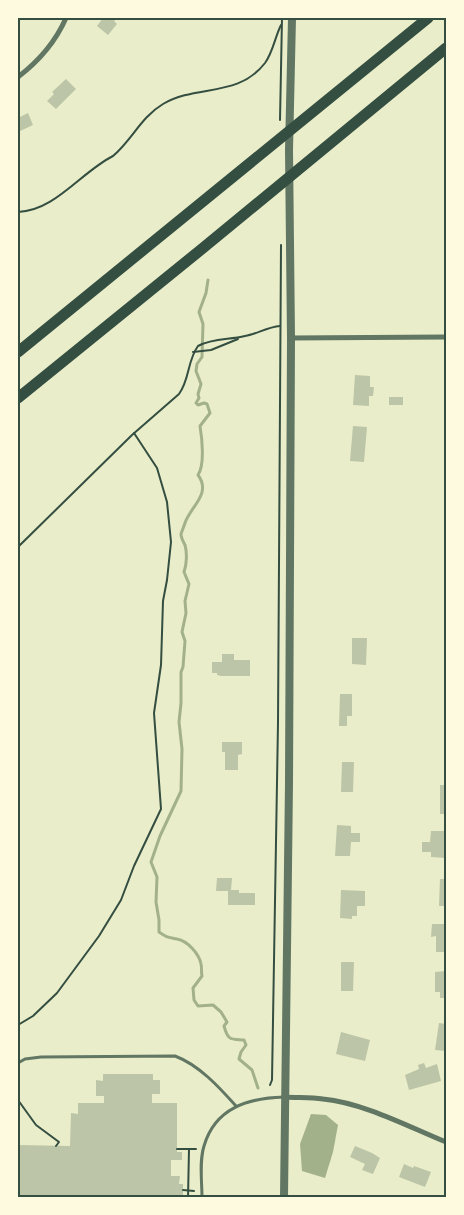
<svg xmlns="http://www.w3.org/2000/svg" width="464" height="1215" font-family="Rubik,sans-serif">
  <rect width="100%" height="100%" fill="#e9edc9"/>
  <polygon fill="#a3b18a" points="311,1114 326,1115 338,1125 333,1152 325,1178 302,1171 300,1144"/>
  <g fill="none" stroke-linecap="round" stroke-linejoin="round">
    <path stroke="#a3b18a" stroke-width="3" d="M 208,280 L 206,293 L 199,312 L 203,324 L 202,357 L 197,364 L 196,371 L 201,384 L 198,394 L 199,398 L 196,403 L 198,405 L 204,403 L 207,404 L 210,413 L 200,426 C 202,438 205,465 198,475 C 212,494 190,507 185,523 C 184,526 182,531 181,534 C 181,538 183,541 185,545 C 187,552 187,564 184,572 L 189,584 L 185,601 L 186,613 L 182,632 L 185,641 L 183,667 L 181,672 L 181,703 L 179,722 L 182,749 L 181,791 L 160,836 L 151,862 L 157,877 L 156,902 L 159,920 L 159,932 C 168,938 167,937 177,939 C 188,941 199,954 201,964 C 202,968 201,972 202,976 L 193,988 L 194,1000 L 198,1006 L 213,1005 L 221,1012 L 227,1022 L 224,1026 C 228,1041 231,1039 244,1040 L 246,1045 L 241,1052 L 239,1059 L 252,1070 L 258,1088"/>
  </g>
  <g fill="#bcc5a7">
    <polygon points="103,18 117,18 114,21 117,24 108,35 97,26"/>
    <polygon points="66,79 76,89 56,109 47,101 54,94 52,92"/>
    <polygon points="28,113 33,125 18,132 18,118"/>
    <polygon points="355,375 370,376 370,387 374,387 373,396 369,396 369,406 353,405"/>
    <rect x="389" y="397" width="14" height="8"/>
    <polygon points="353,426 367,427 364,462 350,461"/>
    <rect x="444" y="532" width="2" height="16"/>
    <polygon points="352,638 367,638 366,665 352,664"/>
    <polygon points="222,654 234,654 234,660 250,660 250,676 221,676 217,675 217,673 212,673 212,662 222,662"/>
    <polygon points="340,694 352,694 352,716 347,716 347,726 339,726"/>
    <polygon points="222,742 242,742 242,754 238,755 238,770 225,770 225,752 222,752"/>
    <polygon points="342,762 354,762 353,792 341,792"/>
    <rect x="440" y="785" width="6" height="29"/>
    <polygon points="337,825 351,826 351,833 360,833 360,842 351,842 350,856 335,856"/>
    <polygon points="431,831 446,831 446,858 431,857 431,852 422,852 422,842 430,842"/>
    <polygon points="217,878 232,878 231,890 239,890 239,893 255,893 255,905 228,905 228,891 216,891"/>
    <polygon points="440,879 446,879 446,906 439,906"/>
    <polygon points="341,890 365,891 365,906 357,906 357,916 352,916 352,919 340,918"/>
    <polygon points="432,924 446,924 446,952 436,952 436,936 431,937"/>
    <polygon points="341,962 354,962 353,991 341,991"/>
    <polygon points="446,971 446,998 440,998 440,992 435,992 435,972"/>
    <polygon points="439,1023 446,1024 446,1051 435,1050"/>
    <polygon points="341,1032 370,1040 365,1061 336,1054"/>
    <polygon points="424,1063 426,1068 437,1064 441,1081 409,1090 405,1075 419,1069 418,1065"/>
    <polygon points="103,1074 153,1074 153,1080 160,1080 160,1094 152,1094 152,1103 177,1103 177,1152 182,1152 182,1160 171,1160 171,1176 180,1176 179,1184 183,1184 183,1196 179,1196 179,1198 18,1198 18,1145 70,1146 71,1113 78,1114 78,1103 104,1103 104,1096 96,1096 96,1080 103,1081"/>
    <polygon points="355,1146 372,1153 380,1158 373,1174 362,1170 365,1164 350,1157"/>
    <polygon points="404,1164 413,1168 414,1166 431,1172 425,1187 399,1177"/>
  </g>
  <g fill="none" stroke-linecap="round" stroke-linejoin="round">
    <g stroke="#344e41" stroke-width="2">
      <polyline points="280,120 282,18"/>
      <path d="M 18,212 C 55,211 81,172 113,156 C 132,140 141,117 163,104 C 197,84 238,98 265,63 C 273,52 275,37 281,25"/>
      <polyline points="193,352 211,350 238,339"/>
      <path d="M 18,547 L 132,435 L 179,394 C 190,379 187,361 198,346 C 213,338 229,340 245,336 C 257,334 267,327 280,326"/>
      <polyline points="18,1025 33,1016 57,993 99,936 121,900 134,866 161,809 154,713 161,665 163,601 167,580 171,542 167,502 157,468 134,433"/>
      <polyline points="270,1085 272,1080 278,723 281,245"/>
      <polyline points="18,1100 36,1125 59,1142 56,1146"/>
      <polyline points="177,1149 196,1149"/>
      <polyline points="183,1190 194,1191"/>
      <polyline points="188,1198 189,1149"/>
    </g>
    <g stroke="#617663" stroke-width="3">
      <path d="M 18,1063 L 25,1059 L 41,1057 L 175,1056 C 199,1065 219,1087 236,1106"/>
      <path d="M 202,1198 C 202,1181 199,1162 204,1146 C 215,1108 248,1098 284,1097"/>
    </g>
    <g stroke="#617663" stroke-width="5">
      <path d="M 18,77 C 39,61 55,43 66,18"/>
      <polyline points="291,338 446,337"/>
      <path d="M 285,1097 C 297,1098 310,1097 323,1099 C 364,1103 409,1127 446,1142"/>
    </g>
    <polyline stroke="#617663" stroke-width="8" points="284,1198 289,783 291,338 289,150 292,18"/>
    <g stroke="#344e41" stroke-width="11">
      <polyline points="18,352 428,18"/>
      <polyline points="18,398 203,248 446,48"/>
    </g>
  </g>
  <rect width="464" height="1215" fill="none" stroke="#fefae0" stroke-width="38"/>
  <rect x="19" y="19" width="426" height="1177" fill="none" stroke="#344e41" stroke-width="2"/>
</svg>
